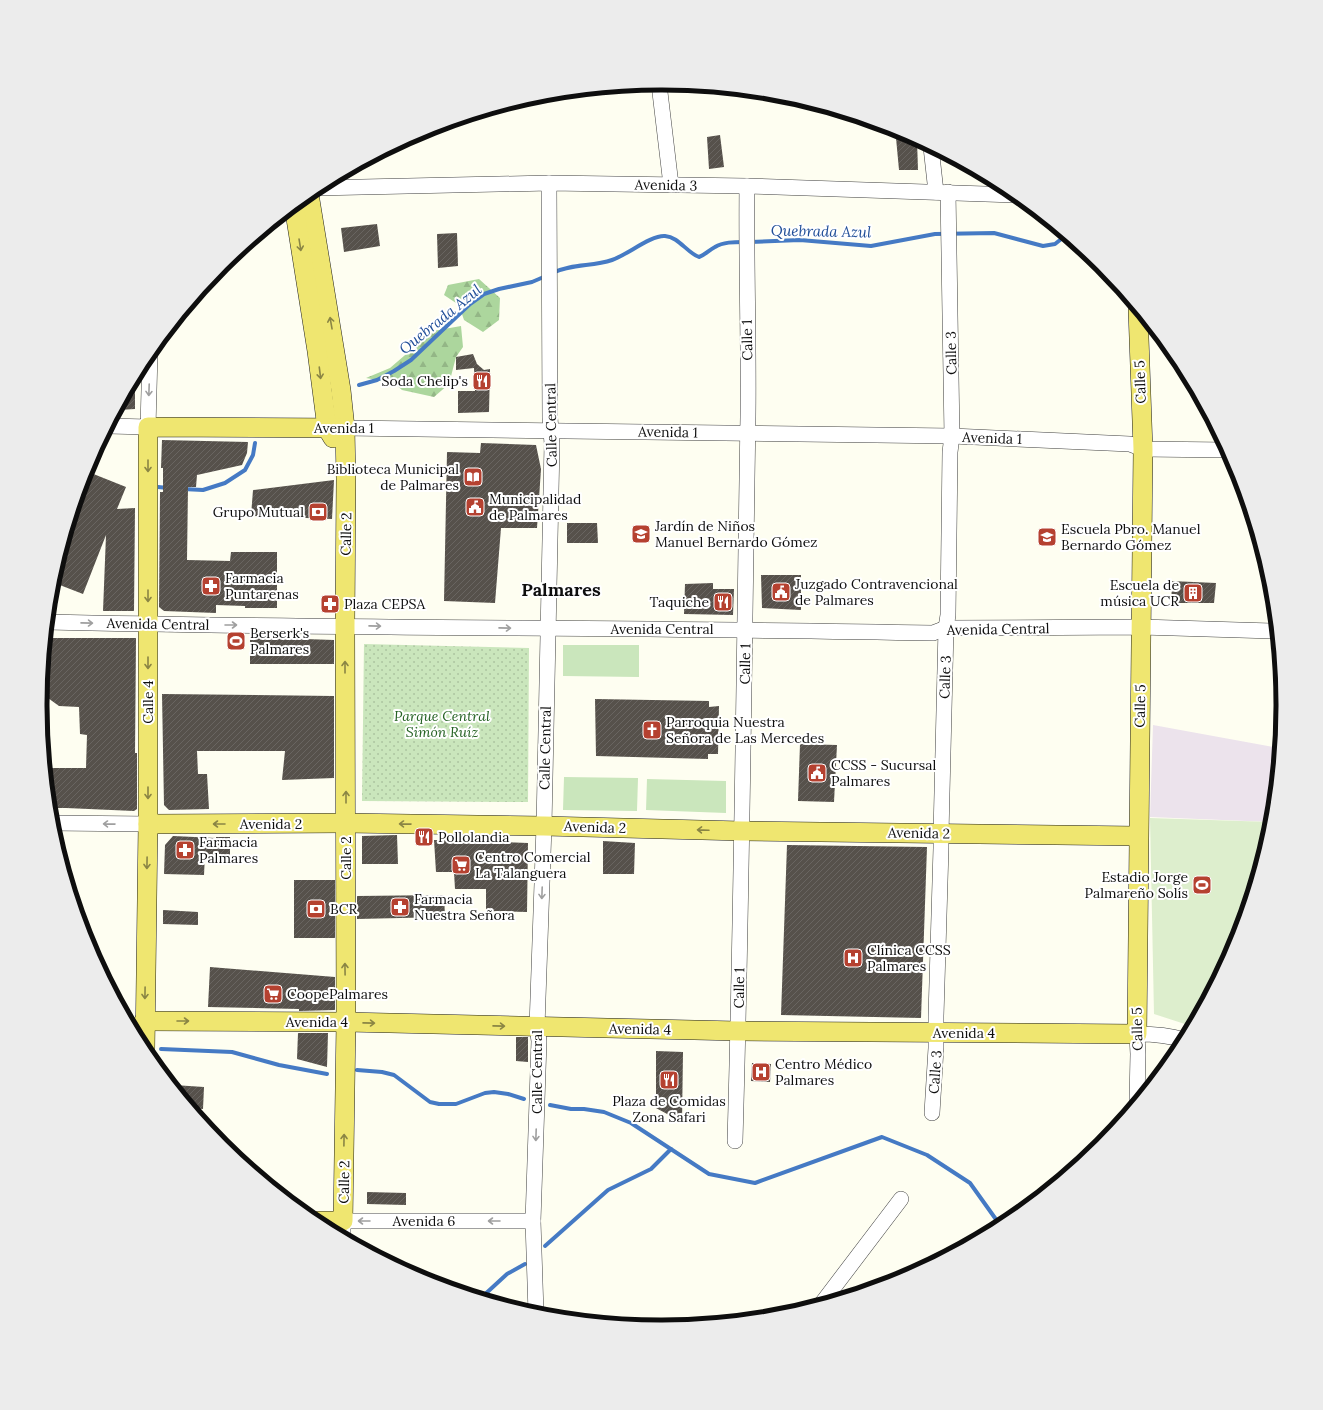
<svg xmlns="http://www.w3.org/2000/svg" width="1323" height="1410" font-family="Lora,serif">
  <defs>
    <pattern id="grass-dots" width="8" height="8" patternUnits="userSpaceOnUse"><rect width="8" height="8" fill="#cae6bc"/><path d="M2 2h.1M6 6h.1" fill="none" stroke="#acc4a0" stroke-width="1.8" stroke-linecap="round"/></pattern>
    <pattern id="forest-firs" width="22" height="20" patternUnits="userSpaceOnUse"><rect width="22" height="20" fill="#acd69d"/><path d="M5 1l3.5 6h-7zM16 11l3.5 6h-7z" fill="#93b686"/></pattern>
    <pattern id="building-hatch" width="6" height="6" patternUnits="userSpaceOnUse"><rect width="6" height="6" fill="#56514b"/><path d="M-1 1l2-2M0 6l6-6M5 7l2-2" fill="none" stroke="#696561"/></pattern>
  </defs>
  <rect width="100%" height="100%" fill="#fefef1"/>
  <polygon fill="#ece3ec" points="1153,725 1279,748 1271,822 1150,817"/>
  <polygon fill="url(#grass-dots)" points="364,644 529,648 528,802 362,801"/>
  <g fill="url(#forest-firs)">
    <polygon points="479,279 500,298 499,320 483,332 464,320 459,305 444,295 448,285"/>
    <polygon points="461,326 463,347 456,357 449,384 434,397 402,390 394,383 366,378 390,368 433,331"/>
  </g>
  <g fill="#cae6bc">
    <polygon points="563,645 639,645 639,677 563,676"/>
    <polygon points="564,777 638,778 637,811 563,810"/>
    <polygon points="647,779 726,781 726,813 646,810"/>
  </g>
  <polygon fill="#ddeecd" points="1150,818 1271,822 1236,943 1191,1026 1154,1014"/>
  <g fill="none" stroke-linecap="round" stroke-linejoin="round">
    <g stroke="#457ac4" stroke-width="4">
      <polyline points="750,242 800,240 871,246 935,234 994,233 1043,246 1055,244 1065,236"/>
      <path d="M 552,273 C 573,263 592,267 612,260 C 627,255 651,235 665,236 C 679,237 686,252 699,257 C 705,255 709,250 715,247 C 723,242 734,242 744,242"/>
      <polyline points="359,385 377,380 394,371 411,360 470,304 484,294 499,289 532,282 546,276"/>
      <polyline points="158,487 168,488"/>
      <polyline points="183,489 203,490 225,483 245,470 253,455 255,443"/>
      <polyline points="161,1049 232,1052 279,1065 327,1074"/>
      <polyline points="357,1070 382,1072 394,1075 430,1102 439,1104 456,1104 485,1093 494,1092 508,1094 524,1099"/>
      <polyline points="550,1105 571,1109 584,1109 604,1112 631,1123 709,1174 755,1183 882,1137 927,1155 970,1183 1000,1225"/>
      <polyline points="545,1246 608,1190 651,1169 671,1149"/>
      <polyline points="482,1297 507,1274 525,1264"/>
    </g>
  </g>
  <g fill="url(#building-hatch)">
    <polygon points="720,135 724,167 709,169 707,137"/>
    <polygon points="911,137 917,140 918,170 899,170 896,138"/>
    <polygon points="377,224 380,246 344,252 341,228"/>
    <polygon points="457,233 458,266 438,268 437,234"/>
    <polygon points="473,354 477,364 484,370 490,369 489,412 458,413 458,391 475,391 474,368 456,370 456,357"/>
    <polygon points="135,378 135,409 118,410 128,390"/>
    <polygon points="162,440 248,442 247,453 242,465 197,475 196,487 188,487 187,560 230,561 231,552 277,552 277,608 245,608 245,606 216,605 216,613 164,611 159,607 160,492 163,492 163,468 161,468"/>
    <polygon points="481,443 536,445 541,469 537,528 501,528 495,603 444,601 447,452 480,453"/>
    <polygon points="86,471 126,487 117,509 135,508 134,611 103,611 106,535 83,594 52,582"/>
    <polygon points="334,480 332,519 251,516 253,490"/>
    <polygon points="567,523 597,523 598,543 567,543"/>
    <polygon points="761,575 801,575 801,610 762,608"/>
    <polygon points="1171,581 1216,583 1214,603 1172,603"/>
    <polygon points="713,583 713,589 734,589 733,615 684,614 685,584"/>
    <polygon points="250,637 334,640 334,664 250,664"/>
    <polygon points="47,638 136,638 135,753 137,753 137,809 134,811 66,808 50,808 46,768 86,768 87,735 80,734 79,707 59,706 41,693"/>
    <polygon points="162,694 334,696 334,778 282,780 285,751 197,751 198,774 207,774 209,809 169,810 164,805"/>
    <polygon points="595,699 709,701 709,707 719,706 718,754 708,754 708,759 596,756"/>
    <polygon points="800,744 837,745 834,802 798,801"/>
    <polygon points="397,835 398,864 362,864 362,836"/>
    <polygon points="173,836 216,838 216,837 230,837 230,855 205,855 204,875 164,874 165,845"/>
    <polygon points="434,840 528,843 527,912 486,911 486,889 455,889 454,872 436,872"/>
    <polygon points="603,841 635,843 634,874 603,874"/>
    <polygon points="787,845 927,847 921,1018 781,1015"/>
    <rect x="294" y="880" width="41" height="58"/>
    <polygon points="444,895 445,917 357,919 357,896"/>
    <polygon points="163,910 198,912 198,925 163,924"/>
    <polygon points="210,967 335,977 335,1010 299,1011 299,1009 208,1007"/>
    <polygon points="298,1033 328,1033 327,1067 297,1059"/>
    <polygon points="516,1037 528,1037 528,1062 516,1061"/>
    <polygon points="656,1051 683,1052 682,1122 656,1108"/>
    <polygon points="752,1063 771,1064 770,1082 751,1081"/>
    <polygon points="174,1085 204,1087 203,1109 192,1108"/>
    <polygon points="367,1192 406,1193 406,1205 367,1204"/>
  </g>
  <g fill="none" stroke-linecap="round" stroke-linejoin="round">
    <defs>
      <g id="minor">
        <polyline points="659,84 671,185"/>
        <polyline points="931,147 936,192"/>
        <polyline points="316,188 549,183 747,186 1015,195"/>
        <polyline points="109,426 148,427 150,353"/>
        <polyline points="345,428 952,436 1130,444 1143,449 1226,450"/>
        <path d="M 48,622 C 343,629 638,627 933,633 L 946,628 L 1141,627 L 1276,631"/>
        <polyline points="52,823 148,824"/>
        <path d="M 1137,1101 L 1138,1054 L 1137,1034 C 1153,1034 1168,1035 1184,1040"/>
        <polyline points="932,1113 936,1048 936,1016 941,848 941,834 946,628 948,615 950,452 952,436 948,192"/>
        <path d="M 735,1141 C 742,900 744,658 748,417 C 749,340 746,263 747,186"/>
        <polyline points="343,1236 343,1221 533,1221"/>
        <polyline points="822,1303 901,1199"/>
        <polyline points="536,1313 533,1221 539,1041 537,1027 544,826 552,444 550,418 549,183"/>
      </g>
      <g id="major">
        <polyline points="309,194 341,390 345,428 346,479 345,626 346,1022 343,1221 315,1221"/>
        <polyline points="294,206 317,351 327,428 333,438"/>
        <polyline points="148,824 346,823 544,826 742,831 1138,836"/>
        <polyline points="144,1021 346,1022 738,1031 1137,1034 1143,449 1138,310"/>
        <polyline points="145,1050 148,824 148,427 345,428"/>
      </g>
    </defs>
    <use href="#minor" stroke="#414141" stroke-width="16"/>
    <use href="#major" stroke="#1f1f1f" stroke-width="20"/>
    <use href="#minor" stroke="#fff" stroke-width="15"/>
    <use href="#major" stroke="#efe670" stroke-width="19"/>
  </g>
  <defs><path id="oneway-shaft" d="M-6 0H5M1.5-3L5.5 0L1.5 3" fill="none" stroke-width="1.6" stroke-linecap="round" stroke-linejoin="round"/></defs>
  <g stroke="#8a8544">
    <use href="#oneway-shaft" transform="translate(300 245) rotate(81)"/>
    <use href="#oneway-shaft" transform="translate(331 323) rotate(-100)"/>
    <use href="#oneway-shaft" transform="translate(320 373) rotate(83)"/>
    <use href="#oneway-shaft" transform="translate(148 466) rotate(90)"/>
    <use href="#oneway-shaft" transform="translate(148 596) rotate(90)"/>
    <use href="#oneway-shaft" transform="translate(148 663) rotate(90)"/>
    <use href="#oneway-shaft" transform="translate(345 667) rotate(-90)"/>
    <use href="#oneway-shaft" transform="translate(148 793) rotate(90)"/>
    <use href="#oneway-shaft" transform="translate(346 797) rotate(-90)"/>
    <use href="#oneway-shaft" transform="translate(219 824) rotate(180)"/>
    <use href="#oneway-shaft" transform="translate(405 824) rotate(-179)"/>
    <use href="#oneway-shaft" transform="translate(703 830) rotate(-178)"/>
    <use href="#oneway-shaft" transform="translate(147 863) rotate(91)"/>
    <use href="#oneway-shaft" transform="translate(345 969) rotate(-91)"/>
    <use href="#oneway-shaft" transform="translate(145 993) rotate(91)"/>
    <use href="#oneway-shaft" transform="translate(183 1021)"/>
    <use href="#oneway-shaft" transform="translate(369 1023) rotate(1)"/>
    <use href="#oneway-shaft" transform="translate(499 1026) rotate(1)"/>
    <use href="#oneway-shaft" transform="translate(344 1140) rotate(-89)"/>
  </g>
  <g stroke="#9f9f9f">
    <use href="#oneway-shaft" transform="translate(149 390) rotate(92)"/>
    <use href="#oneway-shaft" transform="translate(87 623) rotate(1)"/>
    <use href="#oneway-shaft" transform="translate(231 625)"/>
    <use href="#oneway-shaft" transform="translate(375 626) rotate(1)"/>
    <use href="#oneway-shaft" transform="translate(505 628) rotate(1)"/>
    <use href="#oneway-shaft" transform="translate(109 824) rotate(-179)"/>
    <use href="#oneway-shaft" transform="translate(542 893) rotate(92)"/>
    <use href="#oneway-shaft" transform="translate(536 1135) rotate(92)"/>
    <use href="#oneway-shaft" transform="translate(364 1221) rotate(180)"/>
    <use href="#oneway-shaft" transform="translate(494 1221) rotate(180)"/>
  </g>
  <defs>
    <symbol id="restaurant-square" viewBox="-11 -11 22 22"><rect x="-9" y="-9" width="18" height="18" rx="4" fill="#b54130" stroke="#fff"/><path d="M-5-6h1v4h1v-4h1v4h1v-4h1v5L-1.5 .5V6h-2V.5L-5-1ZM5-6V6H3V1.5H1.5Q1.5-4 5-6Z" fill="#fff"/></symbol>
    <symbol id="library-square" viewBox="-11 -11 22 22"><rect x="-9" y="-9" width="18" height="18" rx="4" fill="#b54130" stroke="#fff"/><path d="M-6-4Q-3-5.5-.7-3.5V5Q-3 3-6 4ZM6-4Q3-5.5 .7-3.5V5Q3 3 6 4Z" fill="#fff"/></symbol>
    <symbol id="civic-square" viewBox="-11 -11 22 22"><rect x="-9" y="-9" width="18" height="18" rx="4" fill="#b54130" stroke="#fff"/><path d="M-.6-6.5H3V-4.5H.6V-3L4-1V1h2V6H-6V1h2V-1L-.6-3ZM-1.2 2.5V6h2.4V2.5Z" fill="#fff"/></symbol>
    <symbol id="bank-square" viewBox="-11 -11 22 22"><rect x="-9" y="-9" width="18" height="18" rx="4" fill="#b54130" stroke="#fff"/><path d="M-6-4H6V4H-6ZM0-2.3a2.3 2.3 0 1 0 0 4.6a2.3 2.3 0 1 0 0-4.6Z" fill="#fff"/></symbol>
    <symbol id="school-square" viewBox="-11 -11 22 22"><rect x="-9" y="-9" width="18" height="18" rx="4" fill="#b54130" stroke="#fff"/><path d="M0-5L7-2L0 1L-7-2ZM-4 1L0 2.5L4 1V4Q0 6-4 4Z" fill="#fff"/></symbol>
    <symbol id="pharmacy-square" viewBox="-11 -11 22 22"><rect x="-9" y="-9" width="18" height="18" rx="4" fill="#b54130" stroke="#fff"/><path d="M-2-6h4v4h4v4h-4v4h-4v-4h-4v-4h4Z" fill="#fff"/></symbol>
    <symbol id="building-square" viewBox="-11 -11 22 22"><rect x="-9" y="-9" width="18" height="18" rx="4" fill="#b54130" stroke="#fff"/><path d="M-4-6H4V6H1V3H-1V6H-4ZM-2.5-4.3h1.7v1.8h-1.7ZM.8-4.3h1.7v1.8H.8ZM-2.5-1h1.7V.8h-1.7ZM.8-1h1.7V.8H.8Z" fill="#fff"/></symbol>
    <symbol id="stadium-square" viewBox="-11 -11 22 22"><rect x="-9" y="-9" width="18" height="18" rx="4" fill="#b54130" stroke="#fff"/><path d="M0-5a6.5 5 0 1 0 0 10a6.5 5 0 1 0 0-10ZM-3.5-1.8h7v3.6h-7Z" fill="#fff"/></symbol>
    <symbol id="church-square" viewBox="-11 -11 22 22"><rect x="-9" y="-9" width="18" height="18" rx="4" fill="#b54130" stroke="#fff"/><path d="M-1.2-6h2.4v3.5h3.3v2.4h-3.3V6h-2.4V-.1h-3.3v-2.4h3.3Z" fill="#fff"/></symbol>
    <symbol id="supermarket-square" viewBox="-11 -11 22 22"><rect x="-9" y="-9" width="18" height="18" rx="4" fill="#b54130" stroke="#fff"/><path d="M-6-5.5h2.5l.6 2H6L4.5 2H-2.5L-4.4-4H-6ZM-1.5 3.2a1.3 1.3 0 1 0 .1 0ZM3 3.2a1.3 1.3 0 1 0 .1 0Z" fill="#fff"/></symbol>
    <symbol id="hospital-square" viewBox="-11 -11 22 22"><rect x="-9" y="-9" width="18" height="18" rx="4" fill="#b54130" stroke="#fff"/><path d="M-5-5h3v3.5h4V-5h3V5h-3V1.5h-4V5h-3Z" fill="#fff"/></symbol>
  </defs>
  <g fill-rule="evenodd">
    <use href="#restaurant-square" x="471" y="370" width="22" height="22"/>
    <use href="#library-square" x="462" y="466" width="22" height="22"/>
    <use href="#civic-square" x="464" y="496" width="22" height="22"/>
    <use href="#bank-square" x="307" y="501" width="22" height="22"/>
    <use href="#school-square" x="630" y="523" width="22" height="22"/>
    <use href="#school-square" x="1036" y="526" width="22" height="22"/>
    <use href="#pharmacy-square" x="200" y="575" width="22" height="22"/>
    <use href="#civic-square" x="770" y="581" width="22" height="22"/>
    <use href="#building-square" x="1182" y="582" width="22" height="22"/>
    <use href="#restaurant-square" x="712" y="591" width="22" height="22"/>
    <use href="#pharmacy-square" x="319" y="593" width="22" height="22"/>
    <use href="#stadium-square" x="225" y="630" width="22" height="22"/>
    <use href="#church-square" x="641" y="719" width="22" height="22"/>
    <use href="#civic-square" x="806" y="762" width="22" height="22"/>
    <use href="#restaurant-square" x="413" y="826" width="22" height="22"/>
    <use href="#pharmacy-square" x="174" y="839" width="22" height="22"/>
    <use href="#supermarket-square" x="450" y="854" width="22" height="22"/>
    <use href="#stadium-square" x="1191" y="874" width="22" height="22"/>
    <use href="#pharmacy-square" x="389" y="896" width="22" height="22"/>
    <use href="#bank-square" x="305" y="898" width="22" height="22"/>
    <use href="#hospital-square" x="842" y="947" width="22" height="22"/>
    <use href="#supermarket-square" x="262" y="983" width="22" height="22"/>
    <use href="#hospital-square" x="750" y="1061" width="22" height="22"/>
    <use href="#restaurant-square" x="658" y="1069" width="22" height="22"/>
  </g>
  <g text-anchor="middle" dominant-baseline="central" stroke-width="4" stroke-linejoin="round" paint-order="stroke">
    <g font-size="14" fill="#0e0e0e" stroke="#fff">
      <text transform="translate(666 185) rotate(1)">Avenida 3</text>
      <text transform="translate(747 340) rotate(-91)">Calle 1</text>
      <text transform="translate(951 353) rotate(-91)">Calle 3</text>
      <text transform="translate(1140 382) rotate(-92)">Calle 5</text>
      <text transform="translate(551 425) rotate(-91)">Calle Central</text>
      <text x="344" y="428">Avenida 1</text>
      <text transform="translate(668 432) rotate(1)">Avenida 1</text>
      <text transform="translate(992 438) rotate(2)">Avenida 1</text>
      <text transform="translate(346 534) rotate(-89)">Calle 2</text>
      <text transform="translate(158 624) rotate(1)">Avenida Central</text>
      <text x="662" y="629">Avenida Central</text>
      <text transform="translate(998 629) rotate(-1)">Avenida Central</text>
      <text transform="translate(745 664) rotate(-89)">Calle 1</text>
      <text transform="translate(945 677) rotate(-88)">Calle 3</text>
      <text transform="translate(148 702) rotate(-90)">Calle 4</text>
      <text transform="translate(1140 706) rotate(-89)">Calle 5</text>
      <text transform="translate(545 748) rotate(-89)">Calle Central</text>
      <text x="271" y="824">Avenida 2</text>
      <text transform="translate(595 827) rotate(2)">Avenida 2</text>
      <text transform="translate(919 833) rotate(1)">Avenida 2</text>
      <text transform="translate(346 858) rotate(-90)">Calle 2</text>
      <text transform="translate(739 988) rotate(-89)">Calle 1</text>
      <text x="317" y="1022">Avenida 4</text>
      <text transform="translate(640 1029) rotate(1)">Avenida 4</text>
      <text transform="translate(1137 1029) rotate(-91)">Calle 5</text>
      <text x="964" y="1033">Avenida 4</text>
      <text transform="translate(537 1072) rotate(-90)">Calle Central</text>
      <text transform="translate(935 1072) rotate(-86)">Calle 3</text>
      <text transform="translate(344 1182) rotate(-89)">Calle 2</text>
      <text x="424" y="1221">Avenida 6</text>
    </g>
    <g font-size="14" fill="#0e0e0e" stroke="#fff" text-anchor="start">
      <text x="468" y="381" text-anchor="end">Soda Chelip's</text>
      <text x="459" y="469" text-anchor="end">Biblioteca Municipal<tspan x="459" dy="16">de Palmares</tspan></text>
      <text x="489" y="499">Municipalidad<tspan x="489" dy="16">de Palmares</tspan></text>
      <text x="304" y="512" text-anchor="end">Grupo Mutual</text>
      <text x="655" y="526">Jardín de Niños<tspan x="655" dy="16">Manuel Bernardo Gómez</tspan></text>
      <text x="1061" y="529">Escuela Pbro. Manuel<tspan x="1061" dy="16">Bernardo Gómez</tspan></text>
      <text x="225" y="578">Farmacia<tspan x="225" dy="16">Puntarenas</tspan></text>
      <text x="795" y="584">Juzgado Contravencional<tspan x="795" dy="16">de Palmares</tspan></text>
      <text x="1179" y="585" text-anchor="end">Escuela de<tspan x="1179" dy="16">música UCR</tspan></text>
      <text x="709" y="602" text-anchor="end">Taquiche</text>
      <text x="344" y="604">Plaza CEPSA</text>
      <text x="250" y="633">Berserk's<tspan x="250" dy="16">Palmares</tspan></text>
      <text x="666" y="722">Parroquia Nuestra<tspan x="666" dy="16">Señora de Las Mercedes</tspan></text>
      <text x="831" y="765">CCSS - Sucursal<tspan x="831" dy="16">Palmares</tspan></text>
      <text x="438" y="837">Pollolandia</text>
      <text x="199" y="842">Farmacia<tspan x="199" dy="16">Palmares</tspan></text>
      <text x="475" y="857">Centro Comercial<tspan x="475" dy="16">La Talanguera</tspan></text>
      <text x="1188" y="877" text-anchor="end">Estadio Jorge<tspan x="1188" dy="16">Palmareño Solís</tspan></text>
      <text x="414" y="899">Farmacia<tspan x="414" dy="16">Nuestra Señora</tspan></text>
      <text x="330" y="909">BCR</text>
      <text x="867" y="950">Clínica CCSS<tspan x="867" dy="16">Palmares</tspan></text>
      <text x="287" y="994">CoopePalmares</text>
      <text x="775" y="1064">Centro Médico<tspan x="775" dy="16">Palmares</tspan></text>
      <text x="669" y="1101" text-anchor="middle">Plaza de Comidas<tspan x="669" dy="16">Zona Safari</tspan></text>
    </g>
    <g font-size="14" font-style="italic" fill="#256223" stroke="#fff">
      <text x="442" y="716">Parque Central<tspan x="442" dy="16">Simón Ruíz</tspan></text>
    </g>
    <g font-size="15" font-style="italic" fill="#204e98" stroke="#fff">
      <text transform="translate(821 231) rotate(1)">Quebrada Azul</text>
      <text transform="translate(440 319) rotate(-39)">Quebrada Azul</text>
    </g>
    <g font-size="18" font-weight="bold" fill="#0e0e0e" stroke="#fff">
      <text x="561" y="589">Palmares</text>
    </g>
  </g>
  <path d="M0 0H1323V1410H0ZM661 90H662A614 614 0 0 1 1276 704V706A614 614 0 0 1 662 1320H661A614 614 0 0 1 47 706V704A614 614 0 0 1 661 90Z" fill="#ececec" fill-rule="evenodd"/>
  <path fill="none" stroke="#0e0e0e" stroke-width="5" d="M661 90H662A614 614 0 0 1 1276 704V706A614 614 0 0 1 662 1320H661A614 614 0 0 1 47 706V704A614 614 0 0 1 661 90Z"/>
</svg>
